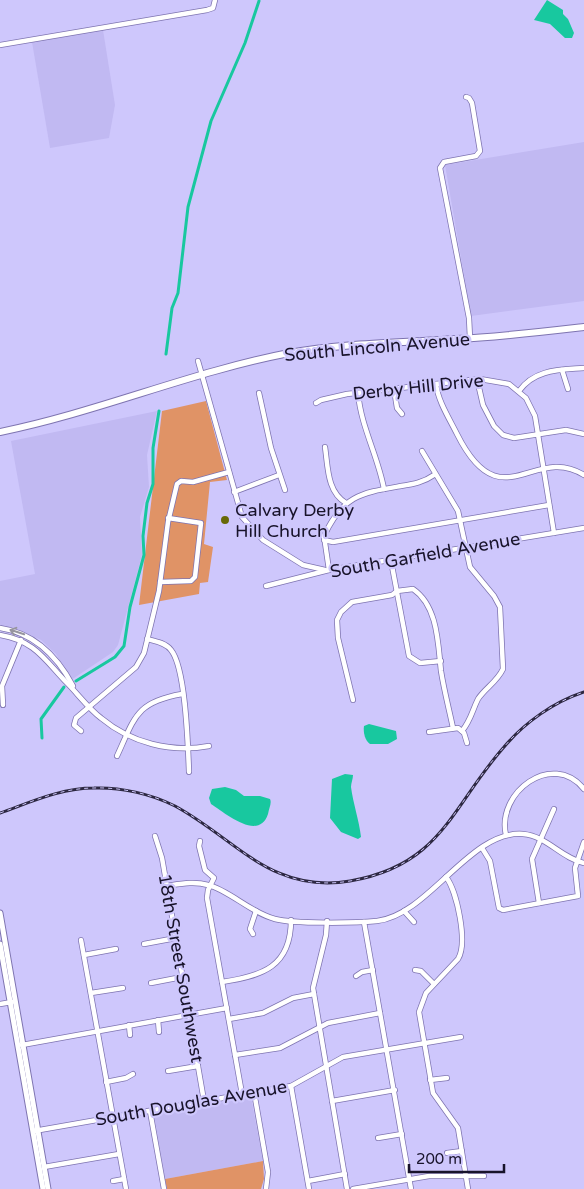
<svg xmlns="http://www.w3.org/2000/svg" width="584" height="1189" font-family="'Varela Round',sans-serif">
  <rect width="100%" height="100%" fill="#cec7fc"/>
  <g fill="#c1b9f2">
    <polygon points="103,30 115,105 109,138 50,148 32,42"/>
    <polygon points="584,142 584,301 471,316 445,165"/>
    <polygon points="157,411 147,455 149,487 140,517 142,555 118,645 113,652 71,680 56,654 41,640 15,628 0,627 0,581 35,574 11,441"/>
    <polygon points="251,1097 263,1161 165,1179 154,1115"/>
  </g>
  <g fill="#e09366">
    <polygon points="206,401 227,480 210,482 204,544 213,547 208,582 200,583 199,594 139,605 162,411"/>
    <polygon points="263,1161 264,1179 261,1189 167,1189 165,1179"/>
  </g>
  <g fill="#18c89f">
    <polygon points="547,0 563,10 563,14 568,19 574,33 572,38 565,38 550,24 534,20"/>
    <path d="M 369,724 L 396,731 L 397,739 L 388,744 L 370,744 C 365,741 363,732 364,726 Z"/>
    <path d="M 345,774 L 353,775 C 353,779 351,783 351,787 C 353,803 359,820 361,837 L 358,839 L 341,832 L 330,818 L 332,779 Z"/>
    <path d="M 225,787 L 236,790 L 244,796 L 260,796 L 270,799 C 272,803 269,808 268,814 C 259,842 225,813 211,804 L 209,798 L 212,789 Z"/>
  </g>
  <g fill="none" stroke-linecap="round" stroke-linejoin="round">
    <g stroke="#18c89f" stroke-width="3">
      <polyline points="166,354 172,308 178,293 188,207 211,121 245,43 259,1"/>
      <polyline points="76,681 115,657 124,646 130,607 144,555 143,536 147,503 153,484 153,448 159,411"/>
      <polyline points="42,738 41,719 64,687"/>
    </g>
    <defs>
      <g id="minor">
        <polyline points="0,45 207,10 213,8 215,0"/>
        <polyline points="466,97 469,98 472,103 480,151 476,156 444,162 440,168 469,318 470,338"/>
        <polyline points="198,361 242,517 263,540 303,565 325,570"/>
        <polyline points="562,370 568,389"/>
        <polyline points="477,379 483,405 494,426 503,435 514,438 566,430 584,434"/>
        <path d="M 436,384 C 438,401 449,418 457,434 C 501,522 534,443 584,475"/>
        <polyline points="394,389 397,408 402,414"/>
        <path d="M 519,391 C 535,369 559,370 584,368"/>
        <polyline points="259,393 271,448 285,490"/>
        <path d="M 358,393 C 361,427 378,456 384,489"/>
        <polyline points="316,403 321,400 347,394 480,379 509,384 526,398 535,416 554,533"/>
        <path d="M 325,447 C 328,467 327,492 346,503"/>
        <path d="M 422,451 L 458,511 L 470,567 L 494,596 L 500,607 L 503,669 C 497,682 485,688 478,699 C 472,711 471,720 462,731"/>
        <polyline points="234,492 279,475"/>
        <polyline points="324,540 333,542 549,505"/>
        <polyline points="389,561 392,566 409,656 420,663 441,661"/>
        <path d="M 329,570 L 324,536 C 343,495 361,493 401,486 C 414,484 424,482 434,475"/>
        <polyline points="160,582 191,581 195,577 201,523 168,518"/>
        <polyline points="266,586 329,570 584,528"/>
        <path d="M 0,628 C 35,633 57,656 73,686"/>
        <path d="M 0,635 C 35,641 44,659 66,682 C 78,694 88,708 101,718 C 131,743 171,753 209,746"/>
        <path d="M 147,639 C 155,641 166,643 171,650 C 186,668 188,747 189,772"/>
        <path d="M 353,700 L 338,638 L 337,620 L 341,612 L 352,602 L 392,595 L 397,591 L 413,589 C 438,606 438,644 441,671 C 444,690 449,709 453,728"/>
        <polyline points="3,705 2,686 21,640"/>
        <polyline points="81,731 74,725 76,718 136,667 144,653 159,591 168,522 177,484 181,481 193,482 229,472"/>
        <polyline points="429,732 458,728 464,733 467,743"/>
        <path d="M 117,756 C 135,717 136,702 182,694"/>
        <path d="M 506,835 C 496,793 552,750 584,789"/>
        <polyline points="155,836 162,858 204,1101"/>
        <polyline points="200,841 199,846 205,870 214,878 208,890 207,898 242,1094"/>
        <polyline points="482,848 490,861 499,908 503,910 578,896 575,868 584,842"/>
        <path d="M 446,877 C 457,891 468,943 458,959 L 426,993 L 419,1012 L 433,1093 L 458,1128 L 468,1189"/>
        <path d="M 166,886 C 180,884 194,881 208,885 C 229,890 251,913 275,919 C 294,924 356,923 377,921 C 429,915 470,830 523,834 C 547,836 561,858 584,863"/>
        <polyline points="539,903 532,859 554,809"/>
        <polyline points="404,911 414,922"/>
        <polyline points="327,921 326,935 313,988 347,1189"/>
        <polyline points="364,922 411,1189"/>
        <polyline points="253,934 250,929 256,911"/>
        <polyline points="81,940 126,1189"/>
        <polyline points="144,944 176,938"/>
        <polyline points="84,955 116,949"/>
        <polyline points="415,970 421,971 434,984"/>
        <polyline points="356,976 362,972 373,970"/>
        <path d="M 222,982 C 262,976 291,967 291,920"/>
        <polyline points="151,983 182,977"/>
        <polyline points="91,993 123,988"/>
        <polyline points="0,1004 12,1002"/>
        <polyline points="229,1019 263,1013 293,998 314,994"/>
        <polyline points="158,1020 159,1032"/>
        <polyline points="129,1025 130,1035"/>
        <polyline points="22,1045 227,1008"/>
        <polyline points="235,1055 280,1048 328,1023 380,1013"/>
        <polyline points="168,1071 198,1066"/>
        <polyline points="430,1080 447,1078"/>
        <polyline points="106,1082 126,1078 133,1074"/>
        <polyline points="291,1086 309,1189"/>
        <polyline points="254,1092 268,1172 266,1189"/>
        <polyline points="332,1101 395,1090"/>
        <polyline points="150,1111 164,1189"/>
        <polyline points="34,1131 291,1086 343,1057 461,1037"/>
        <polyline points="378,1138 402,1134"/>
        <polyline points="447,1153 462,1151"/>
        <polyline points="44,1167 119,1154"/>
        <polyline points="113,1181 124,1179"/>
        <polyline points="308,1181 345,1174"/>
        <polyline points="353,1189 429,1176 484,1176"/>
      </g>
      <g id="major">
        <polyline points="0,913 48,1189"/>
        <polyline points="0,944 43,1189"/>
      </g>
      <path id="highway" d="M 0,432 C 98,412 191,372 289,353 C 344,343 400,343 456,339 C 499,337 541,332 584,327"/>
    </defs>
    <use href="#minor" stroke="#7e74b0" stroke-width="6"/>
    <use href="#major" stroke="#7e74b0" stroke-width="7"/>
    <use href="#highway" stroke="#7e74b0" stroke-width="8"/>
    <use href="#minor" stroke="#fff" stroke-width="4.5"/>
    <use href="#major" stroke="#fff" stroke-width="5"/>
    <use href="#highway" stroke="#fff" stroke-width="6"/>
    <defs>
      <path id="rail" d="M 0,813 C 31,802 61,788 94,788 C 121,787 151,794 175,806 C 236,839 271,894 350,881 C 442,865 451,807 504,747 C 525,722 554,702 584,692"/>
    </defs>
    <use href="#rail" stroke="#2d2842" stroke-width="3"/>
    <use href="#rail" stroke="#cec7fc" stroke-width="1" stroke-dasharray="4" stroke-linecap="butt"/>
  </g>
  <defs><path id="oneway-shaft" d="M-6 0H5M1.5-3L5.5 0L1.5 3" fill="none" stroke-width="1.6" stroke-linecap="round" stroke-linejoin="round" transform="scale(1.25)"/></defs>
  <use stroke="#97959f" href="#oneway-shaft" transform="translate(17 632) rotate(-162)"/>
  <circle fill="#686907" stroke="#cec7fc" stroke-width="2" cx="225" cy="520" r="5"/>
  <g text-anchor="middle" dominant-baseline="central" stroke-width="4.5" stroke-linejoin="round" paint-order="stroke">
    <g font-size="18" fill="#18132a" stroke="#cec7fc">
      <text transform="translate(377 347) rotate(-5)">South Lincoln Avenue</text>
      <text transform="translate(418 387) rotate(-6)">Derby Hill Drive</text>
      <text transform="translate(425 555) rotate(-10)">South Garfield Avenue</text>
      <text transform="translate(181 968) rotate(80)">18th Street Southwest</text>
      <text transform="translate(191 1103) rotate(-10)">South Douglas Avenue</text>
    </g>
    <g font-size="18" fill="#18132a" stroke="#cec7fc" text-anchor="start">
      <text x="235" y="510">Calvary Derby<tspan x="235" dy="21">Hill Church</tspan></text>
    </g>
  </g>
  <path d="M409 1164v8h95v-8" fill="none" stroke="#18132a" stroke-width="2.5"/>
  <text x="416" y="1164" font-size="15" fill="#18132a" stroke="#cec7fc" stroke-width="4" paint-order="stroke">200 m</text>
</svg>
